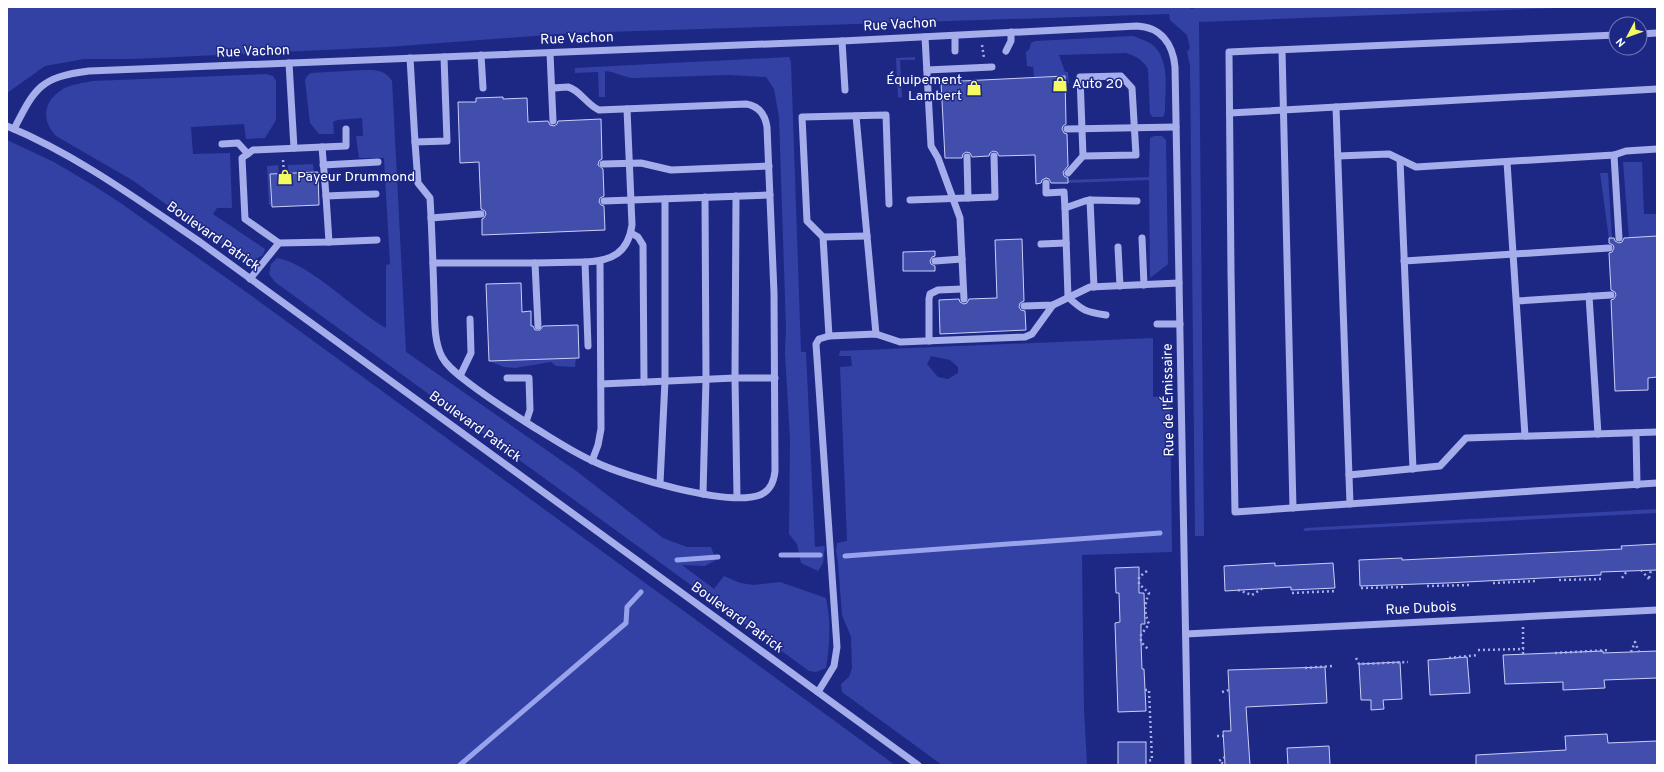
<svg xmlns="http://www.w3.org/2000/svg" width="1664" height="772" font-family="Overpass,sans-serif">
  <rect width="100%" height="100%" fill="#1d2885"/>
  <g fill="#3341a5" fill-rule="evenodd">
    <polygon points="7,7 1190,7 1191,9 1198,7 1583,7 1199,22 1204,536 1195,536 1190,65 1187,52 1190,48 1187,35 1170,20 1169,14 573,33 387,47 132,59 84,59 45,66 7,93"/>
    <path d="M 1133,36 C 1140,39 1149,41 1155,47 C 1170,63 1165,92 1165,112 L 1163,117 L 1153,117 L 1150,114 L 1148,69 C 1143,60 1136,56 1126,53 L 1059,55 L 1065,72 L 1068,72 L 1069,83 L 1065,83 L 1065,76 L 1034,77 L 1033,67 L 1027,66 L 1026,52 L 1029,50 L 1031,43 L 1035,41 Z"/>
    <path d="M 789,57 L 791,62 L 801,352 L 806,352 L 815,547 L 825,546 L 823,563 L 818,571 L 801,563 L 797,544 L 789,534 L 790,440 L 785,352 L 786,328 L 779,117 L 774,89 L 766,77 L 729,75 L 632,78 C 621,76 616,72 605,71 L 605,97 L 599,97 L 598,72 L 575,73 L 575,68 Z"/>
    <polygon points="915,57 915,60 900,60 902,98 898,97 896,58"/>
    <path d="M 364,70 C 377,70 385,70 392,81 L 406,352 L 575,470 L 663,538 L 687,547 L 711,547 L 716,560 L 705,566 L 682,565 L 714,589 L 724,576 L 740,583 L 754,585 L 780,582 L 826,598 C 831,622 830,644 826,668 L 816,672 L 809,671 L 275,282 L 269,274 L 271,264 L 277,258 C 311,264 355,311 386,328 L 386,265 L 390,264 L 384,158 L 359,158 L 356,136 L 363,136 L 362,118 L 337,120 L 333,122 L 334,134 L 319,134 L 310,123 L 305,80 L 308,75 L 311,73 Z"/>
    <path d="M 266,74 L 273,76 L 276,81 L 276,120 L 265,138 L 246,139 L 244,124 L 191,127 L 193,154 L 230,153 L 232,208 L 217,208 L 213,214 L 265,249 L 263,255 L 251,262 L 246,261 L 132,180 L 56,136 C 41,120 43,101 63,89 C 72,84 83,83 93,81 Z"/>
    <polygon points="1154,136 1162,136 1166,140 1168,264 1150,278 1149,180 1068,183 1068,180 1149,177 1150,138"/>
    <polygon points="7,140 54,162 96,187 122,204 249,294 895,765 7,765"/>
    <polygon points="1623,162 1642,162 1644,214 1657,214 1657,236 1629,238"/>
    <polygon points="313,164 314,172 288,173 288,165"/>
    <polygon points="278,165 279,173 270,174 271,205 269,205 267,166"/>
    <polygon points="1600,173 1608,173 1612,238 1609,239"/>
    <path d="M 1153,338 L 1153,397 L 1170,396 L 1172,552 L 1082,555 L 1084,709 L 1087,765 L 942,765 L 842,692 L 841,684 L 849,677 L 852,668 L 851,637 L 842,615 L 838,562 L 836,551 L 837,543 L 847,541 L 840,367 L 852,366 L 851,356 L 839,356 L 840,351 ZM 931,356 L 950,360 L 958,367 L 958,373 L 948,379 L 938,377 L 927,364 Z"/>
    <polygon points="576,358 575,367 556,366 551,362 515,368 504,367 489,361"/>
    <polygon points="1657,509 1657,513 1303,531 1305,528"/>
  </g>
  <g fill="none" stroke-linecap="round" stroke-linejoin="round">
    <g stroke="#98a3ec" stroke-width="5">
      <polyline points="781,555 820,555"/>
      <polyline points="845,556 1160,533"/>
      <polyline points="677,560 718,557"/>
      <polyline points="460,765 626,623 627,607 641,592"/>
    </g>
  </g>
  <g fill="#414eac" stroke="#c9cff8">
    <polygon points="1065,76 1066,124 1063,126 1062,129 1064,133 1067,134 1068,166 1063,172 1064,176 1068,178 1068,183 1051,183 1049,179 1046,178 1042,180 1041,183 1036,184 1035,155 999,156 997,152 993,151 990,153 989,156 972,157 970,153 966,152 963,154 962,158 945,158 941,82"/>
    <polygon points="503,97 503,99 527,98 528,122 548,121 550,125 554,126 557,124 558,121 601,119 602,159 599,161 598,165 603,169 604,196 600,198 599,202 601,205 604,206 605,230 482,235 482,219 484,218 486,214 485,211 481,209 479,162 460,163 458,102 476,102 476,98"/>
    <polygon points="318,172 319,205 272,207 270,174"/>
    <polygon points="1657,236 1657,377 1648,378 1648,390 1615,391 1611,300 1614,299 1616,295 1615,292 1611,290 1609,253 1612,252 1614,248 1613,245 1609,243 1609,238 1614,238 1615,241 1619,243 1622,242 1624,238"/>
    <polygon points="1022,239 1024,301 1020,303 1019,307 1021,310 1025,311 1026,330 940,334 939,300 959,299 960,302 964,304 967,303 969,299 997,298 995,240"/>
    <polygon points="935,251 935,256 932,257 930,261 931,264 935,266 935,271 903,271 903,252"/>
    <polygon points="521,283 522,312 531,311 531,326 533,326 535,330 540,330 543,326 578,325 579,358 489,361 486,284"/>
    <polygon points="1657,544 1657,570 1601,572 1601,575 1447,583 1360,586 1359,560 1402,558 1402,560 1622,549 1621,546"/>
    <polygon points="1275,563 1275,566 1333,563 1335,588 1291,590 1291,587 1225,591 1224,566"/>
    <polygon points="1139,567 1139,593 1144,593 1145,624 1141,624 1141,642 1142,669 1144,669 1146,711 1118,712 1115,623 1120,622 1119,593 1116,593 1115,568"/>
    <polygon points="1603,651 1603,653 1657,651 1657,678 1604,680 1605,688 1563,690 1563,682 1505,684 1503,655"/>
    <polygon points="1467,657 1470,693 1430,695 1428,660"/>
    <polygon points="1400,662 1402,699 1383,700 1384,709 1371,710 1371,700 1361,700 1359,664"/>
    <polygon points="1325,667 1327,703 1246,707 1250,765 1225,765 1223,731 1231,731 1228,670"/>
    <polygon points="1607,734 1608,743 1657,741 1657,765 1476,765 1476,755 1566,750 1565,736"/>
    <rect x="1118" y="742" width="28" height="23"/>
    <polygon points="1329,746 1330,765 1288,765 1287,748"/>
  </g>
  <g fill="none" stroke-linecap="round" stroke-linejoin="round">
    <g stroke="#a5adeb" stroke-width="2.5" stroke-dasharray="2 3" stroke-linecap="butt">
      <polyline points="982,45 984,58"/>
      <polyline points="283,160 284,173"/>
      <polyline points="1641,570 1649,579"/>
      <path d="M 1147,571 L 1139,577 L 1139,584 L 1149,593 C 1144,606 1144,612 1149,624 L 1141,635 L 1141,642 L 1148,649"/>
      <polyline points="1622,578 1627,571"/>
      <polyline points="1649,578 1651,570"/>
      <polyline points="1559,580 1603,579"/>
      <polyline points="1493,583 1537,581"/>
      <polyline points="1427,586 1471,585"/>
      <polyline points="1361,588 1405,587"/>
      <polyline points="1238,590 1252,595 1263,588"/>
      <polyline points="1292,593 1337,591"/>
      <polyline points="1523,627 1523,654"/>
      <polyline points="1478,650 1524,649"/>
      <polyline points="1631,652 1635,642 1639,652"/>
      <polyline points="1555,653 1610,650"/>
      <polyline points="1356,658 1359,664 1408,662"/>
      <polyline points="1449,658 1478,655"/>
      <polyline points="1305,668 1332,666"/>
      <polyline points="1145,690 1149,690 1152,760 1146,761"/>
      <polyline points="1222,692 1229,690"/>
      <polyline points="1217,736 1223,736"/>
      <polyline points="1225,757 1219,761 1225,765"/>
    </g>
    <g stroke="#a5adeb" stroke-width="7">
      <polyline points="1640,34 1657,33"/>
      <polyline points="1616,35 1229,52 1231,272 1235,512 1533,491 1657,483"/>
      <polyline points="955,36 955,51"/>
      <polyline points="925,37 931,146 938,158 960,218 964,299"/>
      <polyline points="842,41 845,90"/>
      <polyline points="1282,50 1293,508"/>
      <polyline points="1006,51 1011,41 1011,32"/>
      <polyline points="550,53 553,121"/>
      <polyline points="481,55 483,88"/>
      <polyline points="410,58 415,142 447,141 444,57"/>
      <polyline points="289,63 294,148"/>
      <polyline points="927,70 992,67"/>
      <polyline points="1336,107 1350,504"/>
      <polyline points="1230,113 1657,89"/>
      <polyline points="856,116 876,334"/>
      <path d="M 7,126 C 77,155 138,200 200,242 L 918,765"/>
      <path d="M 14,129 C 35,88 40,77 89,71 L 842,41 L 1137,26 C 1161,27 1173,44 1175,67 L 1188,765"/>
      <polyline points="1067,129 1176,127"/>
      <path d="M 415,142 L 418,183 L 430,198 C 432,231 433,264 434,297 C 435,316 433,340 442,357 C 448,368 460,376 470,384 C 491,400 513,414 535,428 C 555,440 574,453 595,462 C 626,477 728,507 760,495 C 770,491 774,481 775,471 L 774,293 L 767,127 C 765,114 759,106 746,104 L 599,110 C 587,105 580,90 568,87 C 563,87 557,88 552,88"/>
      <polyline points="222,144 238,143 248,154"/>
      <polyline points="322,147 326,196 376,194"/>
      <polyline points="1614,155 1619,238"/>
      <polyline points="1338,156 1389,154 1416,167 1614,155 1626,151 1657,149"/>
      <polyline points="967,157 968,198"/>
      <polyline points="1400,160 1413,469"/>
      <polyline points="1507,162 1525,436"/>
      <polyline points="603,164 641,163 671,170 769,166"/>
      <polyline points="323,165 378,162"/>
      <polyline points="1068,173 1083,156 1136,155 1132,88 1121,76 1080,77 1083,156"/>
      <polyline points="1046,183 1046,193 1064,192 1065,208"/>
      <polyline points="736,196 735,378 775,378"/>
      <polyline points="910,200 995,197 994,156"/>
      <path d="M 1090,200 L 1085,201 L 1065,208 L 1068,297 C 1083,311 1086,312 1106,315"/>
      <polyline points="604,201 770,195"/>
      <polyline points="889,204 886,115 802,117 807,221 823,237 829,336 876,334 900,342 1025,337 1032,334 1053,305"/>
      <polyline points="431,218 481,214"/>
      <polyline points="631,233 638,237 643,245 644,382"/>
      <polyline points="823,237 867,236"/>
      <polyline points="1142,238 1144,285"/>
      <polyline points="329,242 377,240"/>
      <polyline points="279,243 245,219 242,158 253,150 346,146 346,129"/>
      <polyline points="1041,244 1066,243"/>
      <polyline points="1118,247 1120,286"/>
      <polyline points="935,261 962,259"/>
      <polyline points="1404,261 1609,248"/>
      <path d="M 585,262 C 612,261 628,253 632,225 L 627,109"/>
      <polyline points="433,263 535,263 538,326"/>
      <polyline points="535,263 585,262 588,346"/>
      <polyline points="250,279 279,243 329,242 326,196"/>
      <polyline points="1094,287 1090,200 1137,201"/>
      <polyline points="1589,296 1598,434"/>
      <polyline points="1517,301 1611,295"/>
      <polyline points="1024,306 1053,305 1090,287 1179,283"/>
      <polyline points="1157,324 1180,324"/>
      <polyline points="929,341 929,299 930,294 938,290 963,289"/>
      <polyline points="460,376 471,353 470,319"/>
      <polyline points="507,378 529,378 530,410 526,422"/>
      <polyline points="601,384 735,378 737,497"/>
      <polyline points="1636,433 1637,485"/>
      <polyline points="592,461 598,445 601,429 600,262"/>
      <polyline points="1349,475 1440,466 1466,438 1657,432"/>
      <polyline points="660,483 665,381 665,199"/>
      <polyline points="703,494 706,379 705,197"/>
      <polyline points="1186,634 1657,610"/>
      <polyline points="818,692 834,666 837,647 816,344 819,339 829,336"/>
    </g>
  </g>
  <defs>
    <symbol id="shop-bare" viewBox="-9 -9 18 18"><path d="M-5-2.5h2.3a2.7 3.5 0 0 1 5.4 0H5L5.5 6h-11ZM-1.5-2.5h3a1.5 2.3 0 0 0-3 0Z" fill="#f5fa63" stroke="#1d2885" stroke-width="2.5" paint-order="stroke"/></symbol>
  </defs>
  <g fill-rule="evenodd">
    <use href="#shop-bare" x="1049" y="73" width="22" height="22"/>
    <use href="#shop-bare" x="963" y="77" width="22" height="22"/>
    <use href="#shop-bare" x="274" y="166" width="22" height="22"/>
  </g>
  <g text-anchor="middle" dominant-baseline="central" stroke-width="3" stroke-linejoin="round" paint-order="stroke">
    <g font-size="14" fill="#fff" stroke="#1d2885">
      <text transform="translate(900 25) rotate(-3)">Rue Vachon</text>
      <text transform="translate(577 39) rotate(-2)">Rue Vachon</text>
      <text transform="translate(253 52) rotate(-2)">Rue Vachon</text>
      <text transform="translate(213 237) rotate(35)">Boulevard Patrick</text>
      <text transform="translate(1169 400) rotate(-91)">Rue de l'Émissaire</text>
      <text transform="translate(475 427) rotate(36)">Boulevard Patrick</text>
      <text transform="translate(1421 609) rotate(-3)">Rue Dubois</text>
      <text transform="translate(737 618) rotate(36)">Boulevard Patrick</text>
    </g>
    <g font-size="14" fill="#fff" stroke="#1d2885" text-anchor="start">
      <text x="962" y="80" text-anchor="end">Équipement<tspan x="962" dy="16">Lambert</tspan></text>
      <text x="1072" y="84">Auto 20</text>
      <text x="297" y="177">Payeur Drummond</text>
    </g>
  </g>
  <rect width="1664" height="772" fill="none" stroke="#ffffff" stroke-width="16"/>
  <g transform="translate(1628 36) rotate(229)"><circle r="19" fill="#1d2885" stroke="#777eb6"/>
  <path d="M0-3L7 15L0 10L-7 15Z" fill="#f5fa63"/>
  <text y="-6" font-size="11" font-weight="bold" text-anchor="middle" fill="#ffffff">N</text>
  </g>
</svg>
